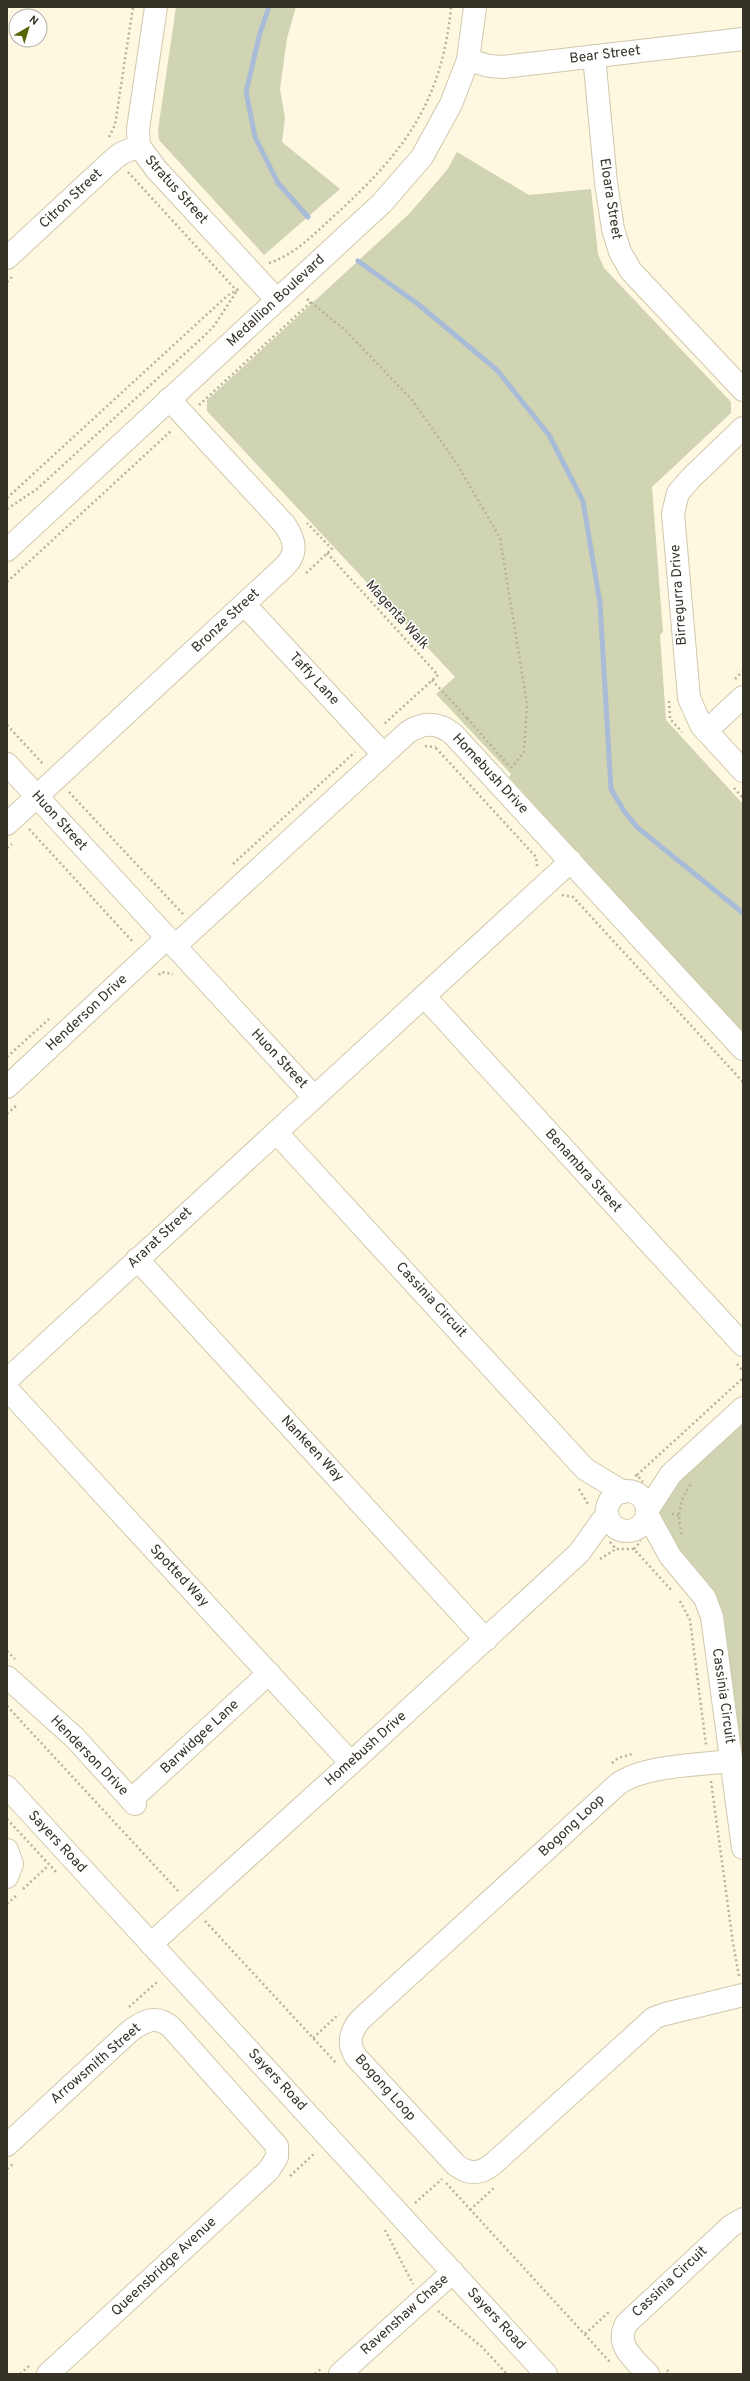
<svg xmlns="http://www.w3.org/2000/svg" width="750" height="2381" font-family="Overpass,sans-serif">
  <rect width="100%" height="100%" fill="#fef8e0"/>
  <g fill="#d0d4b3">
    <polygon points="176,7 296,7 287,38 280,89 285,118 282,142 340,189 264,255 159,140 158,130"/>
    <polygon points="457,152 529,195 591,189 598,254 604,268 731,402 731,413 652,487 663,632 660,635 666,720 743,804 743,1035 509,777 511,774 436,694 455,677 207,411 207,400 409,214 447,170"/>
    <polygon points="743,1420 743,1786 722,1626 657,1513 673,1484"/>
  </g>
  <g fill="none" stroke-linecap="round" stroke-linejoin="round">
    <g stroke="#a8bcd8" stroke-width="5">
      <polyline points="269,7 260,33 246,92 255,137 278,183 308,217"/>
      <polyline points="358,261 418,304 497,370 549,435 583,501 600,603 611,789 624,811 638,828 743,913"/>
    </g>
    <defs>
      <g id="minor">
        <polyline points="156,7 138,129 139,146 156,169 277,300"/>
        <polyline points="594,56 606,183 613,229 620,252 631,271 743,390"/>
        <polyline points="468,60 489,66 503,67 743,39"/>
        <polyline points="7,258 115,158 122,153 139,146"/>
        <polyline points="743,428 691,478 678,493 673,513 689,698 701,725 743,771"/>
        <polyline points="7,550 382,203 422,157 451,104 468,60 475,7"/>
        <polyline points="245,605 383,754"/>
        <polyline points="706,731 743,697"/>
        <polyline points="7,764 314,1097"/>
        <path d="M 7,824 L 283,568 C 298,554 296,542 285,525 L 169,399"/>
        <path d="M 175,946 L 408,732 C 424,722 438,722 453,734 L 743,1049"/>
        <polyline points="424,996 743,1345"/>
        <polyline points="7,1087 167,938"/>
        <polyline points="276,1132 585,1469 623,1492"/>
        <polyline points="137,1259 486,1640"/>
        <polyline points="7,1380 571,861"/>
        <polyline points="7,1389 351,1763"/>
        <circle cx="627" cy="1511" r="20"/>
        <polyline points="648,1509 671,1474 743,1408"/>
        <polyline points="647,1514 670,1556 705,1598 712,1617 743,1848"/>
        <polyline points="7,1677 75,1738 135,1804"/>
        <path d="M 732,1761 C 699,1765 644,1765 618,1784 L 360,2020 C 350,2032 347,2043 356,2057 L 456,2165 C 469,2175 481,2174 493,2164 L 654,2018 L 665,2014 L 743,1995"/>
        <polyline points="7,1787 546,2374"/>
        <polyline points="131,1800 269,1673"/>
        <polyline points="7,1850 12,1864 7,1877"/>
        <polyline points="151,1944 351,1763 579,1553 607,1514"/>
        <path d="M 7,2145 L 130,2031 C 144,2021 156,2014 171,2027 L 277,2146 L 277,2157 L 269,2170 L 48,2374"/>
        <polyline points="340,2374 453,2272"/>
        <path d="M 648,2374 C 634,2359 615,2346 626,2324 L 731,2226 L 743,2219"/>
      </g>
    </defs>
    <use href="#minor" stroke="#d0c8ac" stroke-width="24"/>
    <g stroke="#b7b29e" stroke-width="2.5" stroke-dasharray="2 3" stroke-linecap="butt">
      <polyline points="109,137 115,125 133,7"/>
      <polyline points="128,172 237,291"/>
      <path d="M 269,263 C 296,254 314,234 335,215 C 403,153 442,103 451,7"/>
      <polyline points="7,282 12,277"/>
      <polyline points="307,299 345,330 412,400 457,464 500,538 527,704 524,752 511,768"/>
      <polyline points="199,405 311,302"/>
      <polyline points="7,498 227,296 240,288"/>
      <polyline points="7,509 37,489 204,336 214,326 237,291"/>
      <polyline points="327,553 438,675 383,725"/>
      <polyline points="306,573 332,549 307,523"/>
      <polyline points="7,582 171,431"/>
      <polyline points="735,679 743,671"/>
      <polyline points="432,680 468,719"/>
      <polyline points="669,701 670,719 682,732"/>
      <polyline points="467,720 468,719 509,766"/>
      <polyline points="7,725 44,765"/>
      <polyline points="425,746 436,747"/>
      <polyline points="436,748 536,857 537,866"/>
      <polyline points="734,788 743,798"/>
      <polyline points="69,792 183,914"/>
      <polyline points="29,829 134,943"/>
      <polyline points="7,848 12,844"/>
      <polyline points="233,864 355,752"/>
      <polyline points="562,895 573,897 743,1082"/>
      <polyline points="159,975 161,972 173,974"/>
      <polyline points="7,1057 49,1019"/>
      <polyline points="7,1114 17,1105"/>
      <polyline points="737,1364 743,1371"/>
      <polyline points="637,1475 743,1378"/>
      <polyline points="635,1476 637,1475 643,1482"/>
      <polyline points="579,1489 588,1504"/>
      <polyline points="672,1514 679,1515"/>
      <path d="M 682,1534 C 676,1517 680,1498 691,1484"/>
      <polyline points="610,1542 616,1549 634,1549 672,1591"/>
      <polyline points="634,1549 641,1541"/>
      <polyline points="600,1559 616,1549"/>
      <polyline points="680,1601 690,1620 706,1745"/>
      <polyline points="7,1651 15,1659"/>
      <polyline points="7,1706 180,1893"/>
      <polyline points="612,1763 618,1758 632,1754"/>
      <polyline points="711,1781 733,1943 739,1976"/>
      <polyline points="7,1819 58,1874"/>
      <polyline points="23,1889 49,1865"/>
      <polyline points="7,1904 17,1895"/>
      <polyline points="205,1921 337,2064"/>
      <polyline points="129,2007 157,1982"/>
      <polyline points="313,2038 339,2014"/>
      <polyline points="7,2169 13,2164"/>
      <polyline points="290,2176 315,2153"/>
      <polyline points="446,2183 610,2362"/>
      <polyline points="415,2203 442,2179"/>
      <polyline points="470,2210 495,2187"/>
      <polyline points="385,2230 413,2284"/>
      <polyline points="438,2311 482,2347 507,2374"/>
      <polyline points="585,2334 610,2311"/>
      <polyline points="667,2370 671,2374"/>
      <polyline points="20,2374 30,2365"/>
      <polyline points="315,2374 322,2368"/>
    </g>
    <use href="#minor" stroke="#fff" stroke-width="22"/>
  </g>
  <g text-anchor="middle" dominant-baseline="central" stroke-width="3" stroke-linejoin="round" paint-order="stroke">
    <g font-size="14" fill="#363227" stroke="#fff">
      <text transform="translate(605 55) rotate(-7)">Bear Street</text>
      <text transform="translate(176 190) rotate(48)">Stratus Street</text>
      <text transform="translate(71 199) rotate(-43)">Citron Street</text>
      <text transform="translate(610 199) rotate(81)">Eloara Street</text>
      <text transform="translate(276 301) rotate(-43)">Medallion Boulevard</text>
      <text transform="translate(679 595) rotate(-94)">Birregurra Drive</text>
      <text transform="translate(397 615) rotate(48)">Magenta Walk</text>
      <text transform="translate(226 621) rotate(-43)">Bronze Street</text>
      <text transform="translate(314 679) rotate(47)">Taffy Lane</text>
      <text transform="translate(490 774) rotate(47)">Homebush Drive</text>
      <text transform="translate(59 821) rotate(48)">Huon Street</text>
      <text transform="translate(87 1013) rotate(-43)">Henderson Drive</text>
      <text transform="translate(279 1059) rotate(47)">Huon Street</text>
      <text transform="translate(583 1171) rotate(48)">Benambra Street</text>
      <text transform="translate(160 1238) rotate(-43)">Ararat Street</text>
      <text transform="translate(431 1300) rotate(47)">Cassinia Circuit</text>
      <text transform="translate(312 1449) rotate(47)">Nankeen Way</text>
      <text transform="translate(179 1576) rotate(47)">Spotted Way</text>
      <text transform="translate(723 1696) rotate(82)">Cassinia Circuit</text>
      <text transform="translate(200 1737) rotate(-43)">Barwidgee Lane</text>
      <text transform="translate(366 1749) rotate(-42)">Homebush Drive</text>
      <text transform="translate(89 1756) rotate(46)">Henderson Drive</text>
      <text transform="translate(572 1826) rotate(-43)">Bogong Loop</text>
      <text transform="translate(57 1842) rotate(47)">Sayers Road</text>
      <text transform="translate(96 2064) rotate(-41)">Arrowsmith Street</text>
      <text transform="translate(277 2080) rotate(47)">Sayers Road</text>
      <text transform="translate(385 2088) rotate(48)">Bogong Loop</text>
      <text transform="translate(164 2267) rotate(-43)">Queensbridge Avenue</text>
      <text transform="translate(670 2282) rotate(-43)">Cassinia Circuit</text>
      <text transform="translate(405 2315) rotate(-42)">Ravenshaw Chase</text>
      <text transform="translate(496 2319) rotate(47)">Sayers Road</text>
    </g>
  </g>
  <rect width="750" height="2381" fill="none" stroke="#363227" stroke-width="16"/>
  <g transform="translate(28 28) rotate(38)"><circle r="19" fill="#ffffff" stroke="#afada9"/>
  <path d="M0-3L7 15L0 10L-7 15Z" fill="#586407"/>
  <text y="-6" font-size="11" font-weight="bold" text-anchor="middle" fill="#363227">N</text>
  </g>
</svg>
